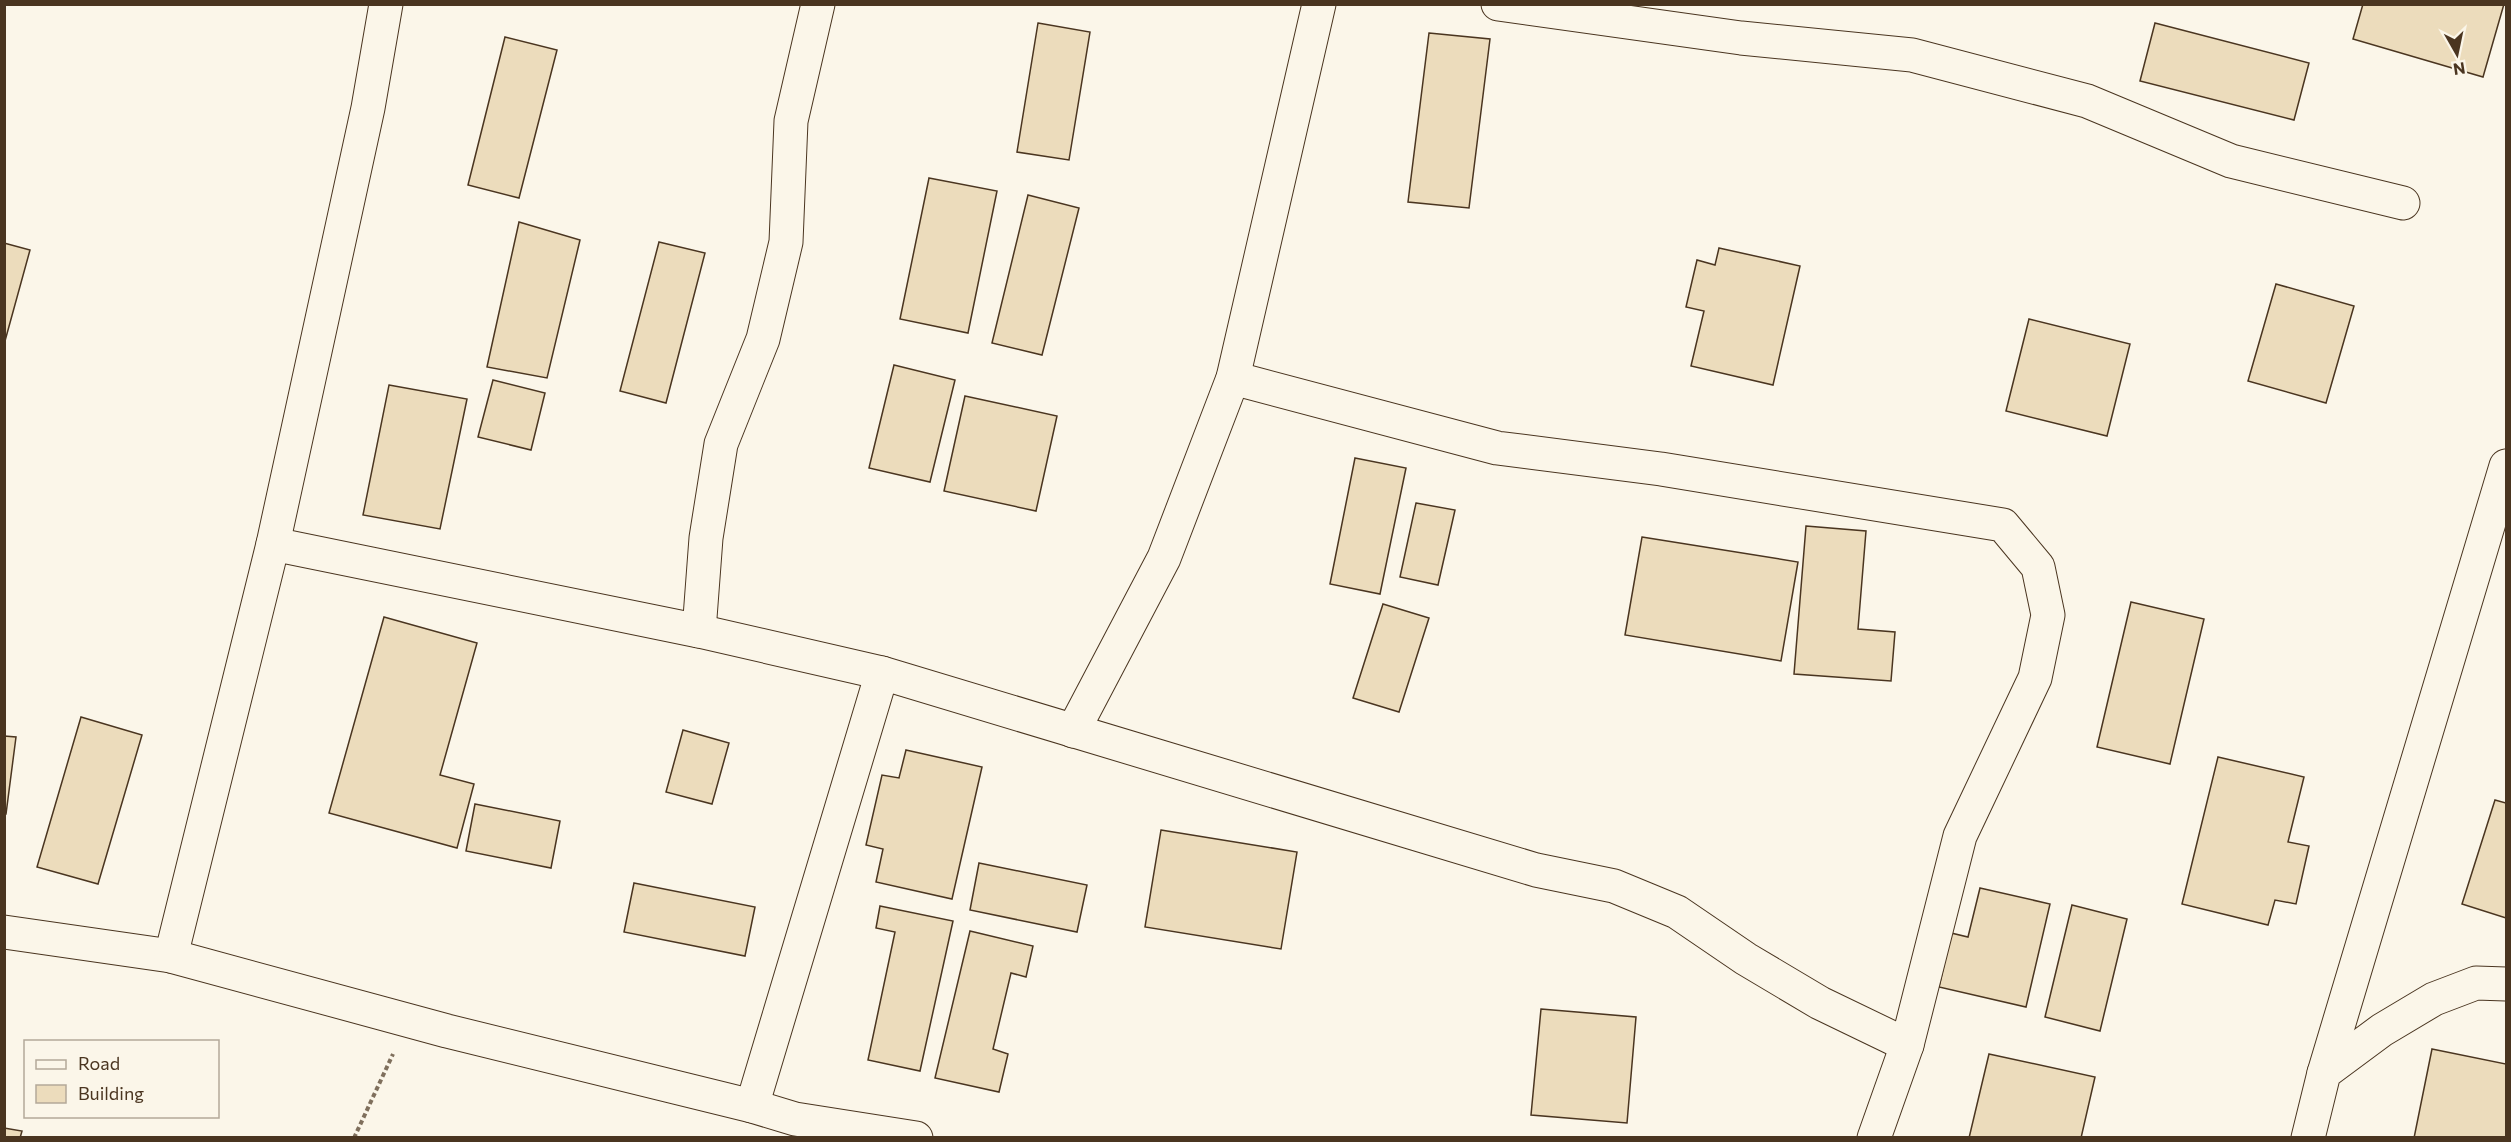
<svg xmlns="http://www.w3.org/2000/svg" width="2511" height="1142" font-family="Commissioner,sans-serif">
  <rect width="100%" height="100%" fill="#fbf6e9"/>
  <g fill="#ecdcbc" stroke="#4a3520" stroke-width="1.5">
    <polygon points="2363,4 2504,4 2483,77 2353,39"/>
    <polygon points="1038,23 1090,32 1069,160 1017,152"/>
    <polygon points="2155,23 2309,63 2294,120 2140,81"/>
    <polygon points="1429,33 1490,39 1469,208 1408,202"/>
    <polygon points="505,37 557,50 519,198 468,185"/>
    <polygon points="929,178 997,191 968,333 900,319"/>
    <polygon points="1028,195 1079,208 1042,355 992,343"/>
    <polygon points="519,222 580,240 547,378 487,367"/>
    <polygon points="659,242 705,253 666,403 620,391"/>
    <polygon points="4,243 30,250 5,341 4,341"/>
    <polygon points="1719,248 1800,266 1773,385 1691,366 1704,311 1686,307 1697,260 1715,265"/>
    <polygon points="2276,284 2354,306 2326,403 2248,381"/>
    <polygon points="2029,319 2130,344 2107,436 2006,411"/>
    <polygon points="894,365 955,380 930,482 869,468"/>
    <polygon points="493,380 545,393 531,450 478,437"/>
    <polygon points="389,385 467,399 440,529 363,515"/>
    <polygon points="965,396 1057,416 1036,511 944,491"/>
    <polygon points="1355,458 1406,468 1380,594 1330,584"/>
    <polygon points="1416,503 1455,510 1438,585 1400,577"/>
    <polygon points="1806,526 1866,531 1858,629 1895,632 1891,681 1794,674"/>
    <polygon points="1642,537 1798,562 1781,661 1625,635"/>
    <polygon points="2131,602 2204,619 2170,764 2097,747"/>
    <polygon points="1383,604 1429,618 1399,712 1353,698"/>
    <polygon points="384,617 477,643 440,775 474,784 457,848 329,813"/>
    <polygon points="81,717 142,735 98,884 37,867"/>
    <polygon points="683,730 729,743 712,804 666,792"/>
    <polygon points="4,736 16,737 6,814 4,814"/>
    <polygon points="906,750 982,767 952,899 876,882 883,849 866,845 882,775 899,778"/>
    <polygon points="2218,757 2304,777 2288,842 2309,846 2296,904 2275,900 2268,925 2182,904"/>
    <polygon points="2495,800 2506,803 2506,918 2462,904"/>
    <polygon points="475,804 560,821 551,868 466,851"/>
    <polygon points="1161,830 1297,852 1281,949 1145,927"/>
    <polygon points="979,863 1087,885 1077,932 970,910"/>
    <polygon points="634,883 755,907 745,956 624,932"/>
    <polygon points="1980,888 2050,904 2026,1007 1939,987 1951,933 1968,937"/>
    <polygon points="2072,905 2127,919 2100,1031 2045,1017"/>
    <polygon points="880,906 953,921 920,1071 868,1060 895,932 876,928"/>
    <polygon points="970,931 1033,946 1026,977 1011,973 993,1049 1008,1054 999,1092 935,1078"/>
    <polygon points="1541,1009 1636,1017 1627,1123 1531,1115"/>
    <polygon points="2432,1049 2506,1064 2506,1138 2414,1138"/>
    <polygon points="1989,1054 2095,1077 2081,1138 1969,1138"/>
    <polygon points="4,1128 22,1131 20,1138 4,1138"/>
  </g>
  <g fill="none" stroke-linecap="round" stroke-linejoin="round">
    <defs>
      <g id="minor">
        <polyline points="1498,4 1741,38 1912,55 2087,101 2231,161 2403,203"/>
        <polyline points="1233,378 1497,448 1661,469 2003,525 2038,567 2048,615 2035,678 1960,836 1907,1045 1874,1138"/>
        <polyline points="273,544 699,631 882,673 1536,870 1614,886 1677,912 1746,959 1820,1003 1907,1045"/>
        <polyline points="699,631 706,538 721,444 763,339 786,242 791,121 818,4"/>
        <polyline points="1073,731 1164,558 1233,378 1319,4"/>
        <polyline points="4,932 171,956 447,1031 752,1106 795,1119 916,1138"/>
        <polyline points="171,956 273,544 368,108 386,4"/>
        <polyline points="2324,1073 2506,466"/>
        <polyline points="752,1106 882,673"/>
        <polyline points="2308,1138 2324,1073 2382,1030 2434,999 2476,983 2506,984"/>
      </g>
    </defs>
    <use href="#minor" stroke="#4a3520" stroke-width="35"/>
    <polyline stroke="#7f6f5c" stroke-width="4" stroke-dasharray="4.5 3" stroke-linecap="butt" points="354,1138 393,1054"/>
    <use href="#minor" stroke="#fbf6e9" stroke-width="33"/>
  </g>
  <rect width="2511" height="1142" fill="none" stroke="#4a3520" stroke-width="12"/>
  <rect x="24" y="1040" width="195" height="78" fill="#fbf6e9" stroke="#b4a999" stroke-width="1.5"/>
  <rect x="36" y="1060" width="30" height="9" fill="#fbf6e9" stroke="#b4a999" stroke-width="1.5"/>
  <text x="78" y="1070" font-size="18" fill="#4a3520">Road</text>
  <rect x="36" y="1085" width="30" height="18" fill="#ecdcbc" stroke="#b4a999" stroke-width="1.5"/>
  <text x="78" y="1100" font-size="18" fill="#4a3520">Building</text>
  <g transform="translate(2457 54) rotate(171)" stroke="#fbf6e9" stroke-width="4.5" paint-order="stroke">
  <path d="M0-4.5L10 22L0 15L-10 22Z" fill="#4a3520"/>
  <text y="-9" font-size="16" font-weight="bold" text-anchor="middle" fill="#4a3520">N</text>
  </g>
</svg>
